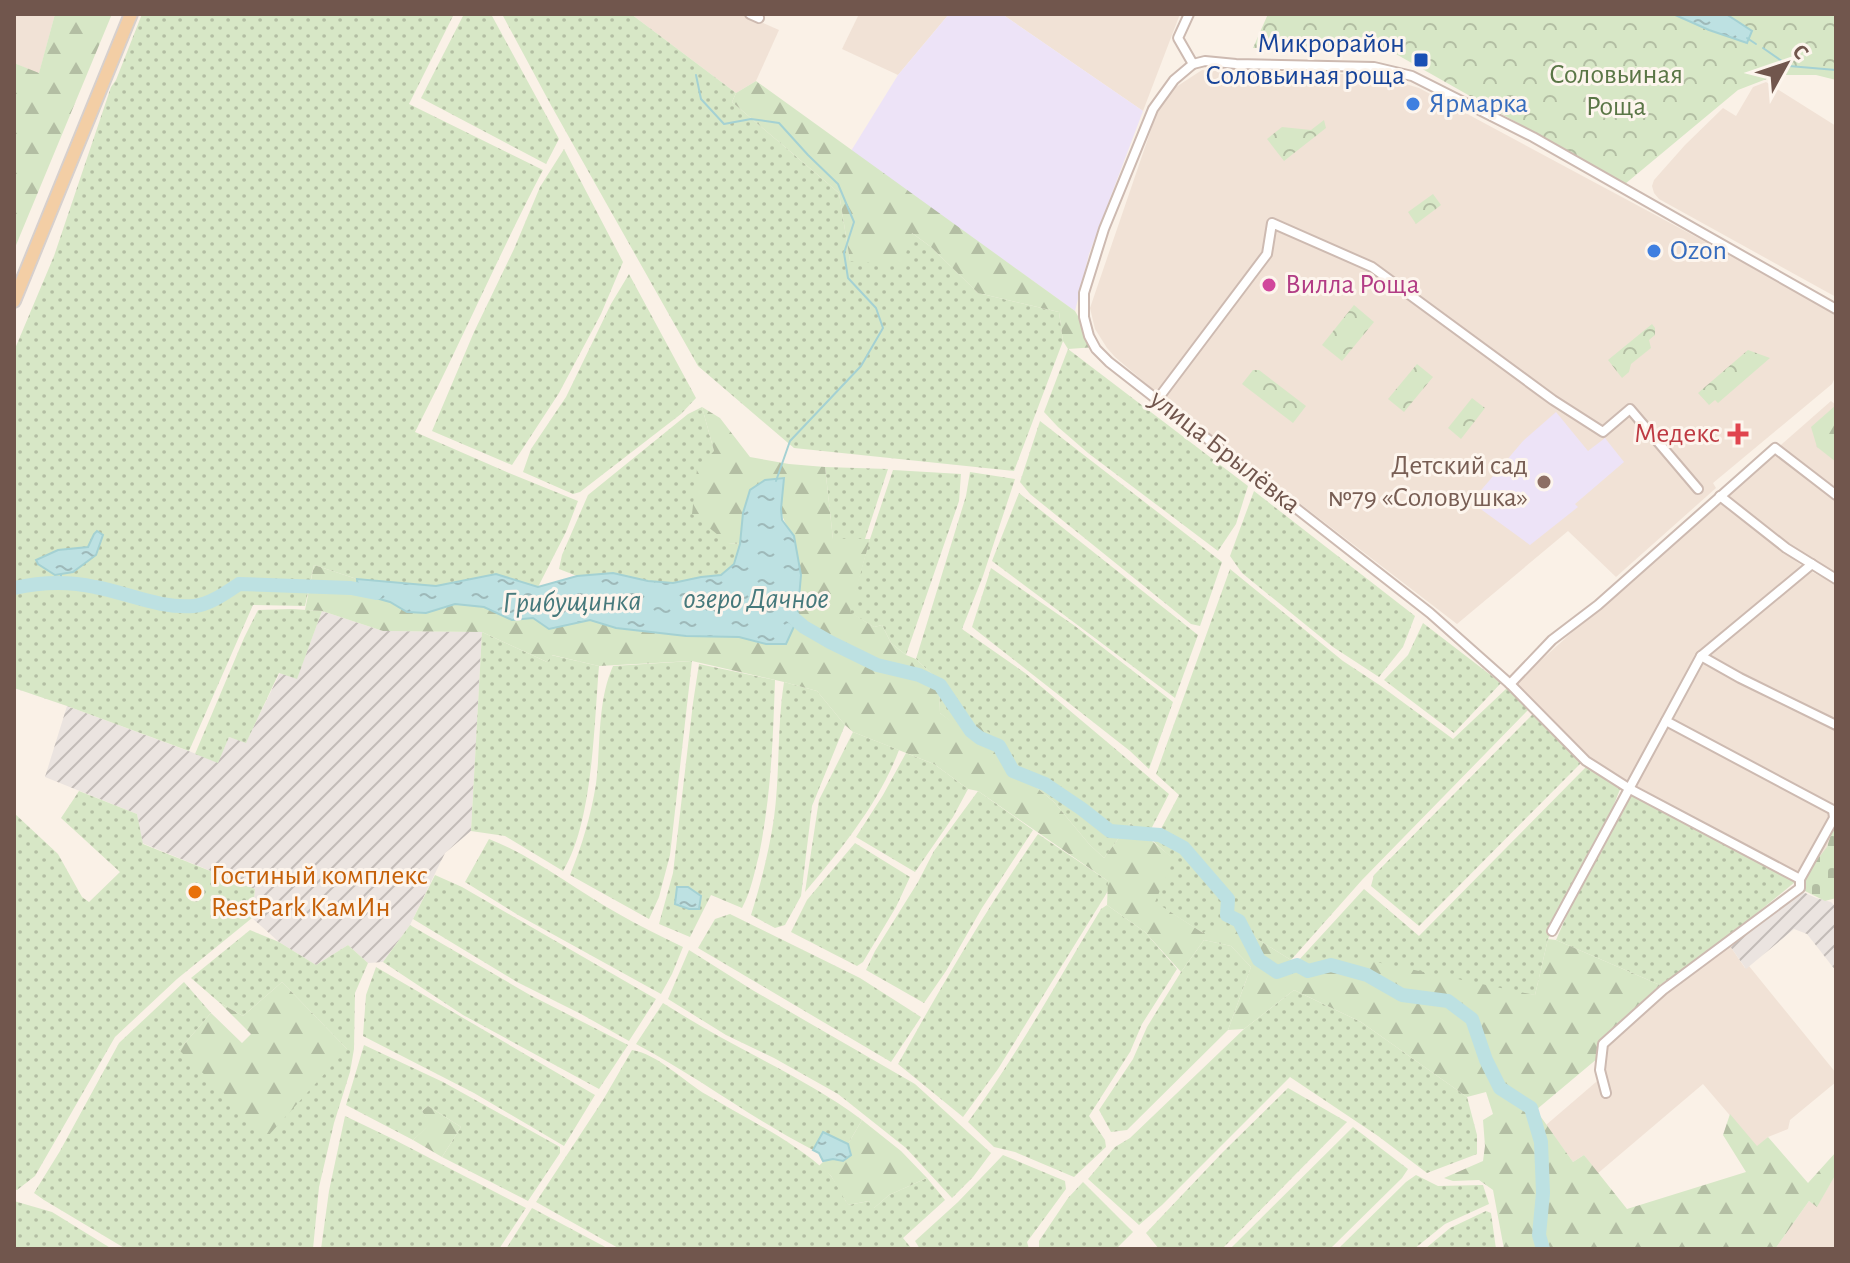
<svg xmlns="http://www.w3.org/2000/svg" width="1850" height="1263" font-family="'Alegreya Sans',sans-serif">
  <defs>
    <pattern id="industrial-furrows" width="10" height="10" patternUnits="userSpaceOnUse" patternTransform="scale(2)"><rect width="10" height="10" fill="#ebe4e0"/><path d="M-1 1l2-2M0 10L10 0M9 11l2-2" fill="none" stroke="#c3bcb8"/></pattern>
    <pattern id="grass-dots" width="8" height="8" patternUnits="userSpaceOnUse" patternTransform="scale(2)"><rect width="8" height="8" fill="#d7e7c6"/><path d="M2 2h.1M6 6h.1" fill="none" stroke="#b3bea3" stroke-width="1.8" stroke-linecap="round"/></pattern>
    <pattern id="forest-firs" width="22" height="20" patternUnits="userSpaceOnUse" patternTransform="scale(2)"><rect width="22" height="20" fill="#d7e7c6"/><path d="M5 1l3.5 6h-7zM16 11l3.5 6h-7z" fill="#b3bea3"/></pattern>
    <pattern id="cemetery-stones" width="16" height="16" patternUnits="userSpaceOnUse" patternTransform="scale(2)"><rect width="16" height="16" fill="#d7e7c6"/><path d="M2 7V4a2 2 0 0 1 4 0v3zM10 15v-3a2 2 0 0 1 4 0v3z" fill="#b3bea3"/></pattern>
    <pattern id="park-crowns" width="20" height="18" patternUnits="userSpaceOnUse" patternTransform="scale(2)"><rect width="20" height="18" fill="#d7e7c6"/><path d="M2 6a3 3 0 1 1 6 0M12 15a3 3 0 1 1 6 0" fill="none" stroke="#b3bea3"/></pattern>
    <pattern id="water-ripples" width="26" height="14" patternUnits="userSpaceOnUse" patternTransform="scale(2)"><rect width="26" height="14" fill="#bde1e2"/><path d="M2 4q2-2 4 0t4 0M15 11q2-2 4 0t4 0" fill="none" stroke="#9eb9b9"/></pattern>
  </defs>
  <rect width="100%" height="100%" fill="#faf1e7"/>
  <g fill="#f1e2d6">
    <polygon points="14,14 55,14 39,74 14,63"/>
    <polygon points="631,14 743,14 779,30 756,81 736,93"/>
    <polygon points="859,14 949,14 898,75 842,49"/>
    <polygon points="1002,14 1180,14 1143,111"/>
    <polygon points="1202,70 1376,75 1419,88 1836,312 1836,375 1832,384 1713,483 1716,488 1616,577 1568,531 1457,624 1169,403 1115,357 1107,348 1095,329 1090,308 1156,115 1173,89"/>
    <polygon points="1766,82 1836,126 1836,297 1659,199 1654,193 1652,186 1654,180 1685,145 1723,108 1736,116 1753,87"/>
    <polygon points="1831,401 1836,405 1836,575 1814,562 1762,526 1725,494"/>
    <polygon points="1718,500 1806,569 1836,584 1836,837 1808,879 1594,763 1515,684"/>
    <polygon points="1730,946 1745,968 1749,966 1836,1073 1836,1082 1790,1120 1788,1129 1768,1137 1757,1147 1703,1084 1597,1174 1584,1155 1573,1162 1546,1125 1603,1076 1607,1043 1667,991"/>
    <polygon points="1836,1174 1836,1249 1775,1249 1809,1201 1817,1206"/>
  </g>
  <g fill="url(#industrial-furrows)">
    <polygon points="322,611 383,631 482,632 471,831 445,853 410,925 383,962 368,963 348,945 316,965 279,942 252,918 255,889 142,843 137,814 45,777 67,706 218,762 229,737 246,742 280,673 297,678"/>
    <polygon points="1801,891 1816,898 1831,902 1836,907 1836,971 1807,934 1794,929 1746,969 1730,946"/>
  </g>
  <g fill="#ede3f7">
    <polygon points="949,14 1002,14 1143,111 1089,254 1075,311 851,151 898,75"/>
    <polygon points="1556,412 1588,451 1605,438 1624,462 1575,504 1578,507 1530,545 1471,502 1523,441"/>
  </g>
  <g fill="url(#grass-dots)">
    <path d="M 142,14 L 454,14 L 409,104 L 543,170 C 498,256 460,345 415,432 L 509,473 L 578,501 L 566,532 L 538,587 L 496,574 L 436,586 L 415,585 L 357,579 L 314,565 L 305,606 L 253,605 L 189,751 L 67,706 L 14,688 L 14,351 L 54,256 L 111,87 L 116,80 Z"/>
    <polygon points="464,14 491,14 559,139 546,164 421,98"/>
    <polygon points="502,14 631,14 736,93 732,102 839,193 850,261 912,233 931,247 978,293 1059,312 1063,341 1014,471 794,448 698,366 552,107"/>
    <polygon points="564,149 623,262 601,314 559,393 512,465 432,431 474,332 514,249 540,187"/>
    <polygon points="629,274 696,398 681,414 580,492 573,494 523,472 531,449 566,397 611,304"/>
    <polygon points="1068,349 1248,486 1236,524 1218,551 1088,453 1058,427 1044,412"/>
    <polygon points="702,407 714,451 728,543 740,544 734,564 721,575 701,577 673,583 648,581 613,573 577,576 559,569 562,555 588,495 688,414"/>
    <polygon points="1040,421 1222,562 1200,626 1191,624 1030,494 1020,482"/>
    <polygon points="825,467 888,469 865,539 833,539"/>
    <polygon points="893,470 961,474 959,501 906,655 891,643 882,625 874,627 849,612 870,539"/>
    <polygon points="970,472 1015,479 983,576 962,629 1025,673 1169,794 1147,837 1130,823 1104,858 1089,844 1054,802 1007,763 963,715 955,725 940,713 939,681 916,659 966,496"/>
    <polygon points="1254,491 1415,616 1403,647 1379,677 1333,647 1242,573 1230,556"/>
    <polygon points="1019,493 1198,635 1175,698 992,561"/>
    <polygon points="991,568 1075,626 1173,702 1149,769 1130,751 972,627"/>
    <polygon points="1230,569 1343,661 1381,686 1453,739 1507,688 1528,710 1362,880 1291,960 1236,926 1203,933 1154,902 1173,859 1154,842 1179,795 1156,774"/>
    <polygon points="292,609 322,611 297,679 279,673 246,743 229,737 218,763 195,754 244,638 258,610"/>
    <polygon points="1423,623 1501,683 1454,733 1384,680 1408,655"/>
    <path d="M 482,632 L 547,662 L 551,655 L 599,666 C 594,724 593,822 563,871 L 505,836 L 471,831 Z"/>
    <path d="M 692,661 L 670,855 L 659,897 L 649,919 L 570,875 C 582,846 591,815 596,784 C 601,745 597,702 613,666 Z"/>
    <path d="M 699,664 L 775,680 C 773,740 771,796 759,855 C 754,874 751,891 742,908 L 711,895 L 690,937 L 659,924 L 673,873 L 693,703 Z"/>
    <path d="M 784,682 L 817,691 L 845,725 L 812,806 L 801,896 L 785,925 L 775,928 L 751,915 C 761,883 769,851 774,818 C 780,773 777,727 784,682 Z"/>
    <polygon points="1533,714 1581,763 1419,926 1371,886 1374,875"/>
    <path d="M 853,732 L 899,750 C 879,803 842,848 805,892 L 819,800 Z"/>
    <polygon points="906,753 934,764 968,789 953,817 915,872 856,837 883,795"/>
    <polygon points="1586,767 1621,787 1610,814 1569,892 1548,939 1535,995 1298,961 1364,889 1419,936"/>
    <polygon points="79,791 137,814 143,844 255,889 252,918 177,979 115,1037 35,1176 17,1190 14,1189 14,813 58,854 82,897 89,902 120,872 61,818"/>
    <polygon points="978,791 1033,830 982,908 946,971 924,1003 866,970 875,951 918,882 934,851"/>
    <polygon points="1627,791 1687,820 1795,882 1724,940 1660,985 1556,940 1574,899"/>
    <path d="M 1038,834 L 1108,881 L 1108,891 L 998,1069 L 963,1117 L 898,1064 C 942,985 987,908 1038,834 Z"/>
    <path d="M 489,839 C 535,857 574,889 617,913 C 639,926 661,936 683,947 L 672,974 L 661,994 L 518,915 L 465,882 Z"/>
    <polygon points="855,843 910,877 896,907 863,962 857,966 791,932 807,900"/>
    <polygon points="435,875 462,887 656,999 629,1041 581,1014 517,982 413,919"/>
    <path d="M 1107,905 L 1145,932 L 1177,969 L 1142,1024 L 1130,1052 L 1089,1116 L 1105,1140 L 1106,1147 L 1074,1177 L 1015,1152 L 994,1147 L 968,1122 C 1018,1054 1058,980 1101,909 Z"/>
    <polygon points="730,914 860,978 921,1017 891,1062 698,948 715,919"/>
    <polygon points="410,925 530,995 628,1045 599,1089 463,1015 383,962"/>
    <polygon points="250,930 279,942 316,965 348,945 368,963 355,993 354,1049 350,1072 334,1123 319,1187 313,1249 126,1249 44,1200 34,1193 60,1151 119,1043 184,982 211,1013 179,1050 347,1049 282,982 243,1016 220,1003 191,978"/>
    <polygon points="1204,940 1231,946 1251,967 1228,1030 1127,1130 1111,1132 1099,1110 1133,1059 1147,1027 1181,972"/>
    <polygon points="689,950 754,991 915,1084 991,1153 973,1177 952,1198 906,1148 838,1094 774,1058 726,1035 668,999"/>
    <polygon points="376,967 595,1095 564,1146 474,1093 363,1036 366,995"/>
    <polygon points="1294,990 1361,1022 1467,1097 1477,1135 1477,1154 1427,1173 1378,1136 1290,1077 1162,1205 1139,1225 1088,1179 1115,1147 1130,1138 1244,1029"/>
    <path d="M 663,1003 C 682,1015 702,1027 722,1038 C 769,1064 818,1087 862,1120 L 848,1144 L 824,1132 L 813,1150 C 752,1119 697,1076 636,1044 Z"/>
    <polygon points="364,1045 443,1082 560,1147 560,1153 528,1201 442,1157 461,1127 428,1106 422,1111 431,1124 413,1140 346,1105"/>
    <path d="M 632,1050 C 658,1054 684,1082 707,1095 C 748,1120 793,1140 828,1173 C 837,1182 842,1195 848,1205 L 869,1201 L 874,1208 L 889,1195 L 927,1178 L 945,1200 L 903,1238 L 912,1249 L 620,1249 L 536,1202 L 603,1100 Z"/>
    <polygon points="1288,1088 1347,1122 1222,1249 1159,1249 1146,1233 1222,1153"/>
    <polygon points="345,1116 393,1139 526,1208 499,1249 321,1249 329,1191"/>
    <polygon points="1353,1127 1408,1169 1402,1178 1330,1249 1230,1249"/>
    <polygon points="1003,1155 1065,1181 1066,1189 1027,1242 1029,1249 920,1249 915,1241 958,1202"/>
    <polygon points="1416,1175 1438,1186 1483,1185 1489,1204 1445,1224 1414,1249 1338,1249 1406,1182"/>
    <polygon points="1083,1182 1133,1232 1116,1249 1039,1249 1039,1241 1068,1198"/>
    <polygon points="14,1201 52,1212 112,1249 14,1249"/>
    <polygon points="532,1208 609,1249 506,1249"/>
    <polygon points="1486,1211 1491,1213 1496,1249 1425,1249 1450,1228"/>
  </g>
  <g fill="url(#forest-firs)">
    <polygon points="55,14 112,14 14,250 14,63 39,73"/>
    <polygon points="756,81 1075,311 1096,347 1068,349 1063,341 1059,312 978,293 931,247 912,233 902,266 850,261 839,193 732,102 736,93"/>
    <polygon points="1836,405 1836,462 1817,447 1811,427"/>
    <path d="M 702,407 L 720,418 L 750,457 L 789,464 L 825,467 L 833,539 L 870,539 L 850,612 L 874,627 L 882,625 L 891,643 L 906,655 L 916,659 L 939,681 L 940,713 L 955,724 L 963,714 L 1012,749 L 1007,763 L 1054,802 L 1089,844 L 1104,858 L 1130,823 L 1174,859 L 1155,902 L 1203,933 L 1211,927 L 1236,926 L 1291,960 L 1376,962 L 1535,995 L 1548,939 L 1556,940 L 1660,985 L 1599,1040 L 1598,1058 L 1536,1110 L 1573,1162 L 1584,1155 L 1627,1209 L 1746,1172 L 1723,1135 L 1730,1114 L 1757,1146 L 1768,1137 L 1808,1183 L 1836,1152 L 1836,1174 L 1817,1207 L 1809,1201 L 1775,1249 L 1504,1249 L 1493,1190 L 1479,1180 L 1453,1181 L 1444,1178 L 1483,1161 L 1485,1146 L 1483,1120 L 1493,1114 L 1486,1092 L 1467,1097 L 1361,1022 L 1294,990 L 1244,1029 L 1228,1030 L 1251,967 L 1231,946 L 1204,940 L 1181,972 L 1145,932 L 1107,905 L 1108,881 L 978,791 L 968,789 L 934,764 L 853,732 L 845,725 L 817,691 L 784,682 L 692,661 L 599,666 L 552,655 L 547,662 L 482,632 L 383,631 L 322,611 L 305,610 L 314,565 L 357,579 L 359,593 L 390,602 L 407,612 L 426,613 L 455,604 L 484,607 L 512,620 L 533,618 L 550,629 L 590,620 L 616,628 L 686,636 L 739,637 L 766,644 L 794,536 C 776,512 781,507 784,478 L 743,513 L 740,544 L 728,543 L 692,514 L 697,469 L 714,451 Z"/>
    <polygon points="282,982 347,1049 268,1136 179,1050 211,1013 242,1043 251,1034 220,1003 243,1016"/>
    <polygon points="428,1106 461,1127 442,1157 413,1140 430,1124 422,1111"/>
    <path d="M 862,1120 L 901,1151 L 927,1178 L 889,1195 L 873,1209 L 869,1201 L 848,1205 L 831,1176 L 819,1166 C 826,1158 834,1159 843,1161 L 851,1155 L 848,1144 Z"/>
  </g>
  <polygon fill="url(#cemetery-stones)" points="1836,819 1836,898 1825,901 1803,890 1805,875 1827,847"/>
  <g fill="url(#park-crowns)">
    <polygon points="1268,14 1836,14 1836,80 1816,75 1777,75 1738,90 1625,184 1380,45 1253,48"/>
    <polygon points="1324,120 1326,128 1284,161 1267,139 1282,127 1311,130"/>
    <polygon points="1433,194 1441,205 1416,224 1408,212"/>
    <polygon points="1354,305 1374,322 1342,361 1322,345"/>
    <polygon points="1652,324 1655,328 1655,335 1649,340 1651,348 1631,364 1629,372 1622,378 1608,360"/>
    <polygon points="1748,350 1770,358 1718,403 1715,400 1709,405 1698,393"/>
    <polygon points="1417,364 1433,377 1404,412 1388,399"/>
    <polygon points="1253,370 1259,370 1306,406 1293,423 1242,384"/>
    <polygon points="1472,398 1485,408 1461,439 1448,428"/>
  </g>
  <g fill="url(#water-ripples)" stroke="#a4d1d3" stroke-width="2">
    <polygon points="1673,14 1726,14 1752,31 1747,43 1709,30"/>
    <polygon points="784,478 781,509 782,520 794,536 801,575 797,620 786,644 766,644 739,637 686,636 616,628 590,620 549,629 533,618 512,620 484,607 455,604 426,613 407,612 390,602 358,593 357,579 436,586 496,574 538,587 577,576 613,573 648,581 673,583 701,577 721,575 734,564 740,544 743,513 750,490 765,480"/>
    <polygon points="97,531 103,535 96,555 73,572 55,575 38,564 36,560 58,550 88,547 94,534"/>
    <polygon points="677,887 688,887 701,896 699,909 689,909 675,904"/>
    <polygon points="823,1132 848,1144 851,1155 843,1161 833,1159 823,1161 819,1153 813,1150"/>
  </g>
  <g fill="none" stroke-linecap="round" stroke-linejoin="round">
    <g stroke="#a4d1d3" stroke-width="2">
      <polyline points="1747,38 1756,44"/>
      <polyline points="1763,48 1789,66 1836,70"/>
      <polyline points="696,75 701,99 724,124 751,119 779,123 808,155 838,184 854,222 844,253 848,278 876,308 883,328 861,366 790,441 776,481"/>
      <polyline points="61,575 61,582"/>
    </g>
    <g stroke="#bde1e2" stroke-width="14">
      <path d="M 14,588 C 41,582 68,581 95,587 C 128,593 160,609 194,606 C 209,605 227,592 239,584 L 351,588 L 376,593"/>
      <polyline points="782,608 804,627 830,642 877,665 919,675 940,685 971,731 980,738 999,746 1013,771 1045,784 1082,809 1110,831 1160,835 1184,848 1228,899 1227,915 1239,921 1259,960 1277,972 1297,965 1308,971 1331,965 1367,975 1402,995 1448,1001 1472,1019 1486,1060 1500,1088 1531,1108 1541,1142 1543,1193 1539,1235 1543,1249"/>
    </g>
    <defs>
      <g id="street">
        <polyline points="750,14 759,18"/>
        <polyline points="1189,14 1178,38 1193,64"/>
        <polyline points="1157,400 1267,254 1272,223 1372,267 1553,400 1603,432 1630,409 1698,489"/>
        <polyline points="1720,496 1786,548 1836,579"/>
        <polyline points="1701,656 1740,678 1836,725"/>
        <polyline points="1510,684 1552,640 1598,605 1775,448 1836,495"/>
        <polyline points="1666,721 1833,810"/>
        <polyline points="1800,879 1834,818 1833,810"/>
        <polyline points="1552,931 1701,656 1812,564"/>
        <polyline points="1606,1093 1600,1070 1603,1044 1663,990 1800,888 1800,879 1630,789 1586,761 1510,684 1430,613 1109,362 1096,349 1089,336 1084,317 1084,293 1104,229 1153,109 1174,80 1193,64 1205,61 1236,64 1374,67 1412,76 1533,137 1836,309"/>
      </g>
      <polyline id="primary" points="14,301 131,14"/>
    </defs>
    <use href="#street" stroke="#cdbab1" stroke-width="12"/>
    <use href="#primary" stroke="#d7d0cd" stroke-width="16"/>
    <use href="#street" stroke="#fff" stroke-width="8"/>
    <use href="#primary" stroke="#f3cea5" stroke-width="12"/>
  </g>
  <rect fill="#1a4fb4" stroke="#fdf5ed" stroke-width="3" x="1413" y="52" width="16" height="16" rx="4"/>
  <g fill="#3f7fe0" stroke="#fdf5ed" stroke-width="3">
    <circle cx="1413" cy="104" r="8"/>
    <circle cx="1654" cy="251" r="8"/>
  </g>
  <circle fill="#d1479c" stroke="#fdf5ed" stroke-width="3" cx="1269" cy="285" r="8"/>
  <path fill="#e0444e" stroke="#fdf5ed" stroke-width="3" d="M1734 422h8v8h8v8h-8v8h-8v-8h-8v-8h8z"/>
  <circle fill="#8d6e63" stroke="#fdf5ed" stroke-width="3" cx="1544" cy="482" r="8"/>
  <circle fill="#e8710a" stroke="#fdf5ed" stroke-width="3" cx="195" cy="892" r="8"/>
  <g text-anchor="middle" dominant-baseline="central" stroke-width="6" stroke-linejoin="round" paint-order="stroke">
    <g font-size="28" fill="#164399" stroke="#fdf5ed" text-anchor="end">
      <text x="1405" y="44">Микрорайон<tspan x="1405" dy="32">Соловьиная роща</tspan></text>
    </g>
    <g font-size="28" fill="#5a7646" stroke="#fdf5ed">
      <text x="1616" y="75">Соловьиная<tspan x="1616" dy="32">Роща</tspan></text>
    </g>
    <g font-size="28" fill="#366cbe" stroke="#fdf5ed" text-anchor="start">
      <text x="1429" y="104">Ярмарка</text>
      <text x="1670" y="251">Ozon</text>
    </g>
    <g font-size="28" fill="#b23c85" stroke="#fdf5ed" text-anchor="start">
      <text x="1285" y="285">Вилла Роща</text>
    </g>
    <g font-size="28" fill="#be3a42" stroke="#fdf5ed" text-anchor="end">
      <text x="1720" y="434">Медекс</text>
    </g>
    <g font-size="28" fill="#71564d" stroke="#fdf5ed">
      <text transform="translate(1225 452) rotate(38)">улица Брылёвка</text>
    </g>
    <g font-size="28" fill="#785e54" stroke="#fdf5ed" text-anchor="end">
      <text x="1528" y="466">Детский сад<tspan x="1528" dy="32">№79 «Соловушка»</tspan></text>
    </g>
    <g font-size="28" fill="#c56008" stroke="#fdf5ed" text-anchor="start">
      <text x="211" y="876">Гостиный комплекс<tspan x="211" dy="32">RestPark КамИн</tspan></text>
    </g>
    <g font-size="30" font-style="italic" fill="#46797c" stroke="#fdf5ed">
      <text x="756" y="599">озеро Дачное</text>
      <text transform="translate(572 602) rotate(-1)">Грибущинка</text>
    </g>
  </g>
  <rect width="1850" height="1263" fill="none" stroke="#71564d" stroke-width="32"/>
  <g transform="translate(1786 64) rotate(50)" stroke="#fdf5ed" stroke-width="6" paint-order="stroke">
  <path d="M0-6L14 30L0 20L-14 30Z" fill="#71564d"/>
  <text y="-12" font-size="22" font-weight="bold" text-anchor="middle" fill="#71564d">С</text>
  </g>
</svg>
